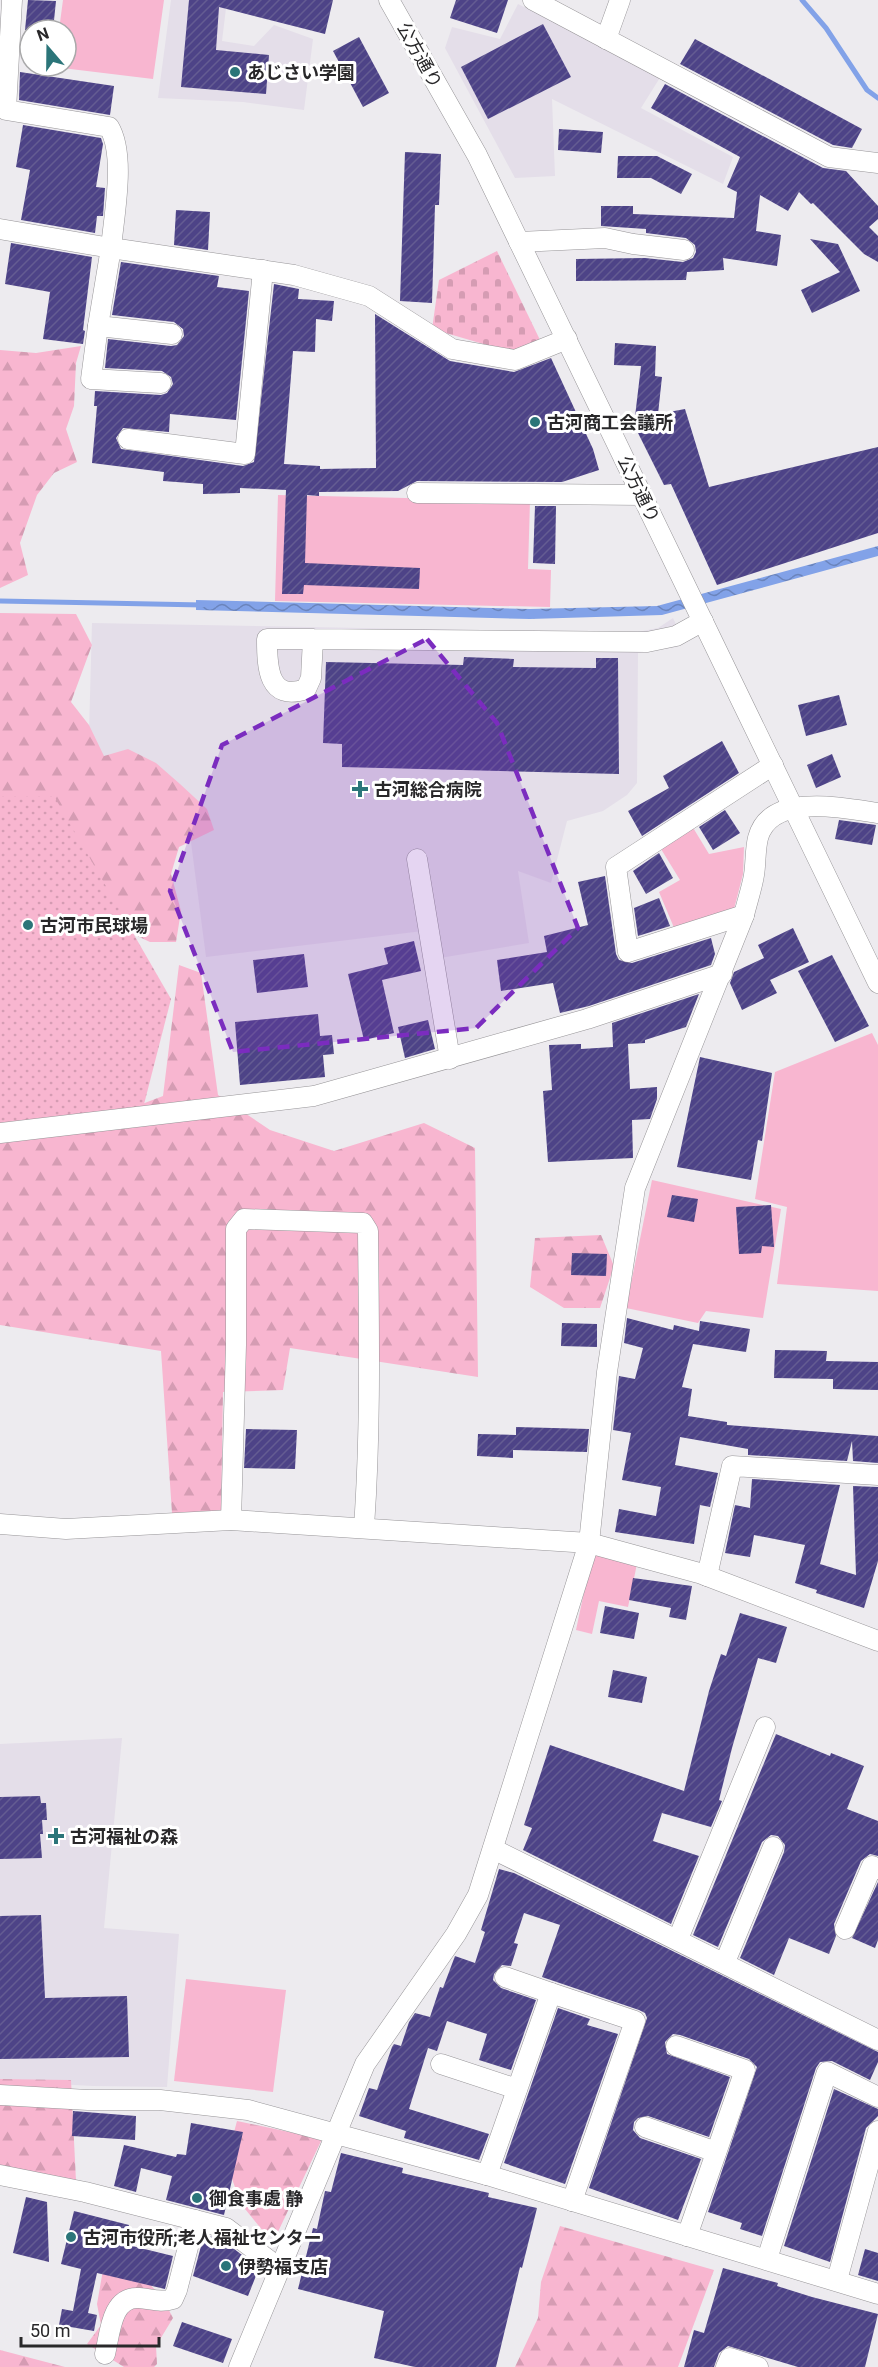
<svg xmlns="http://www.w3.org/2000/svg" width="878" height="2367" font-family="Roboto,'Noto Sans JP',sans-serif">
  <defs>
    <pattern id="forest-firs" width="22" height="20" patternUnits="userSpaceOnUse" patternTransform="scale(1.5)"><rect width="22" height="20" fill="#f8b6d0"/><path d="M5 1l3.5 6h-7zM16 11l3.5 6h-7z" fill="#d59cb3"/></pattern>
    <pattern id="cemetery-stones" width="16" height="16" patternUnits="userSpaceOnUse" patternTransform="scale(1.5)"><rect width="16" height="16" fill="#f8b6d0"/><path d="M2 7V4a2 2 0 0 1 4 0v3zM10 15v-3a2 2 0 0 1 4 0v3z" fill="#d59cb3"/></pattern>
    <pattern id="park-dots" width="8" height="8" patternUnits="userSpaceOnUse" patternTransform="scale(1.5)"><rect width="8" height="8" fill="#f8b6d0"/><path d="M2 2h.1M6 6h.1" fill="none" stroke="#d59cb3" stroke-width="1.8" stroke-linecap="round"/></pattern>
    <pattern id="water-waves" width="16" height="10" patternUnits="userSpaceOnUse" patternTransform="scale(1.5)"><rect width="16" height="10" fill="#82a2e8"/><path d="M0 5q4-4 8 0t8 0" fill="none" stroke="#6a84bc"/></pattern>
    <pattern id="building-hatch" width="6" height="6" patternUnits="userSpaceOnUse" patternTransform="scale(1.5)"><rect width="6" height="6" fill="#4d4387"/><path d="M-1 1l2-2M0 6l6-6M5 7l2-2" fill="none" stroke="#645c92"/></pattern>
  </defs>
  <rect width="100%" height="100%" fill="#edebef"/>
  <g fill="#e4dee9">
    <polygon points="171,0 227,0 222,41 254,46 274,25 313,39 304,110 243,102 158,98"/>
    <polygon points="518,4 661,76 641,108 733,157 723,184 552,99 555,176 515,178 445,48 452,27 500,39"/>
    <polygon points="673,618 685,643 676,647 638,653 637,783 627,795 603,811 567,821 551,883 518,871 529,943 428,960 423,931 206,957 186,804 87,806 92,623 633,633 658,628"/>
    <polygon points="122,1738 104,1928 179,1934 167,2087 93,2086 0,2081 0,1744"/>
  </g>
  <g fill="#f8b6d0">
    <polygon points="63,0 164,0 153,79 54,67 66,66 66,30 59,30"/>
    <polygon points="278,495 530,501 528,569 551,570 550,607 275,601"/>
    <polygon points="692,826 709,854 744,847 743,874 733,913 675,930 659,892 680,880 661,849"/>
    <polygon points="872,1033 878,1045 878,1291 777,1284 787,1207 755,1199 775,1072"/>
    <polygon points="652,1180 781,1209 763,1318 706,1311 698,1323 626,1308"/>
    <polygon points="593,1550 638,1559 628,1607 599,1601 592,1634 576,1630"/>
    <polygon points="186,1979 286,1990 273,2092 174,2081"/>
  </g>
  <g fill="url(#forest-firs)">
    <polygon points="81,346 76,363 74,406 66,429 77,462 54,473 37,495 20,543 28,575 0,588 0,350 36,353"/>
    <polygon points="0,613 76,614 92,645 71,702 89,725 104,756 128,749 156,763 180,784 207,809 214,830 179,847 171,874 181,911 176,942 150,942 103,920 0,807"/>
    <polygon points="179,965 201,973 218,1095 270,1130 334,1151 424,1123 475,1148 478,1377 290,1348 283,1390 223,1392 221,1513 172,1513 161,1351 0,1325 0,1133 95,1122 163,1096"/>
    <polygon points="601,1235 614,1266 600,1308 564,1308 530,1287 535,1238"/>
    <polygon points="0,2079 71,2080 76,2181 0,2168"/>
    <polygon points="237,2121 322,2139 276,2236 263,2231 241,2204 226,2162"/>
    <polygon points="560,2226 714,2270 678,2367 515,2367 538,2318 541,2282"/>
    <path d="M 106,2253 C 138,2273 156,2283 173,2318 L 156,2346 L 157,2364 L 154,2367 L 124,2367 L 87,2344 L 101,2325 L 97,2304 Z"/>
    <polygon points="0,2350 65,2367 0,2367"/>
  </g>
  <polygon fill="url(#cemetery-stones)" points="497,251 540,340 514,353 432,329 439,280"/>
  <polygon fill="url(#park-dots)" points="0,796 54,796 171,999 141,1116 0,1133"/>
  <polygon fill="url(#water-waves)" points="878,546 878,556 662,615 530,619 196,610 196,600 530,609 657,606"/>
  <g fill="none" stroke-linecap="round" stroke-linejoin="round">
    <g stroke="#82a2e8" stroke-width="5">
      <polyline points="802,0 826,28 867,90 878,98"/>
      <polyline points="0,601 203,605"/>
    </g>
  </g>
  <g fill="url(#building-hatch)">
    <polygon points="28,0 56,1 53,30 25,30"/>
    <polygon points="189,0 333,0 325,34 219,7 216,50 269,55 266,94 181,87"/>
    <polygon points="456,0 508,0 497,33 450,18"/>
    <polygon points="543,24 571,77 488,119 461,67"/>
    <polygon points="359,37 389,93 363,107 333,51"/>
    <polygon points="695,39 862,129 852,148 833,145 680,64"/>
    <polygon points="20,72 114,86 110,115 19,100"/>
    <polygon points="665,84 823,168 846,171 878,206 878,219 869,227 878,236 878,262 864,254 813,203 811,204 799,192 788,211 760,195 756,231 781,235 777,266 723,258 724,270 687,272 686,280 576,281 576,259 645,258 683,262 693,258 696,252 695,245 686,238 646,233 646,229 601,226 601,206 633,206 633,214 734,218 737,192 727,187 740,157 651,108"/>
    <polygon points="23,125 101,138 103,144 96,187 105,188 103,216 97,216 95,233 21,220 30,170 16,167"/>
    <polygon points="559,129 603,132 601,153 558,150"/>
    <polygon points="405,152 441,154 439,205 435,205 432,303 400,301"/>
    <polygon points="618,156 657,156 692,174 681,194 651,178 617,178"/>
    <polygon points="176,210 210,212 208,250 174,245"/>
    <polygon points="810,239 838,244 860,291 812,313 801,290 840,272"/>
    <polygon points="11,243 92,257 83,330 85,331 83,344 43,339 50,292 5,284"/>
    <polygon points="121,262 219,276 217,287 249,291 236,420 170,414 169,432 123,428 116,438 121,449 243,466 254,462 274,284 299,289 298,299 334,301 332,321 316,319 315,352 293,351 284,464 320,466 320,469 376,468 375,314 450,361 514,372 551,358 593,449 599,470 562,482 417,481 398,491 319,492 319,496 307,495 305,563 420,568 419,589 304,585 303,594 282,594 286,490 240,488 240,493 203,494 203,484 163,481 164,472 92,463 97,406 94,406 95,391 161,395 167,393 173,384 171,377 162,371 105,368 108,339 171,346 177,345 184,336 183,329 174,322 112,315"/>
    <polygon points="615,343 656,346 655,376 662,377 658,414 685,409 709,487 878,447 878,533 717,585 671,484 664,485 634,425 641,366 614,365"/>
    <polygon points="535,506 556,506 555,564 533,563"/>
    <polygon points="464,657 514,659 513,667 596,668 596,658 618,658 619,774 342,767 342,744 323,743 326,662 463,665"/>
    <polygon points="839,695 847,725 806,736 798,705"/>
    <polygon points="722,741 739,773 642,836 628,811 669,788 663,776"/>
    <polygon points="832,754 841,777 816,788 807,765"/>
    <polygon points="725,810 740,833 713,850 699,827"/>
    <polygon points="839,820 876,825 872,845 835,839"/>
    <polygon points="659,853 673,878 646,894 633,871"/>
    <polygon points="605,876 616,954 619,960 632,963 711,938 715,954 711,965 589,1006 560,1013 553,983 501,991 497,960 547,952 544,936 588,925 578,882"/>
    <polygon points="659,898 670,926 638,936 634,908"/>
    <polygon points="793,928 809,962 770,980 777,993 742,1010 730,983 734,972 764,958 758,945"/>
    <polygon points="414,941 421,971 382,980 394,1033 364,1040 348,974 388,964 384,948"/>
    <polygon points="304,954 308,987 257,993 253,960"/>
    <polygon points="832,955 869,1026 835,1042 798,971"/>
    <polygon points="699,994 686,1027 645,1040 645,1043 628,1044 630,1089 657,1087 657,1099 650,1119 632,1120 633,1158 548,1162 543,1091 552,1090 549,1045 581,1044 581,1049 613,1047 612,1023"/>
    <polygon points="318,1014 320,1036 332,1035 334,1054 323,1055 325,1077 240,1085 235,1022"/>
    <polygon points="428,1020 435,1049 405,1058 398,1027"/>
    <polygon points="700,1057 772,1073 762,1141 758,1140 751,1180 677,1167"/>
    <polygon points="672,1195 698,1199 694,1222 667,1217"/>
    <polygon points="771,1205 774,1247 762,1246 761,1253 739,1254 736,1207"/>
    <polygon points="572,1253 607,1254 606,1276 571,1275"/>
    <polygon points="627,1318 673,1330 674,1325 699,1331 700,1321 750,1329 746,1352 693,1344 682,1387 692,1389 688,1416 727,1422 727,1425 878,1436 878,1463 853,1461 852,1441 847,1461 748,1455 748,1449 680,1437 675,1465 718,1473 710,1507 700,1505 694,1544 615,1532 619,1509 656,1516 661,1487 622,1480 631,1433 613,1430 619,1376 635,1379 643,1348 624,1343"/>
    <polygon points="562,1323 597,1324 597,1347 561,1346"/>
    <polygon points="775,1350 827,1351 826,1361 878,1362 878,1390 833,1389 833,1379 774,1378"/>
    <polygon points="516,1427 589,1429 587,1452 513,1450 513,1458 477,1456 478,1434 516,1435"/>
    <polygon points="246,1429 297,1430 295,1469 244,1468"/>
    <polygon points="752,1479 840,1485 820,1564 856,1575 853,1486 878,1487 878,1561 864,1608 816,1593 817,1590 795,1583 805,1545 754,1535 750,1557 725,1553 735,1505 750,1508"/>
    <polygon points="633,1578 692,1586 686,1620 669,1617 671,1608 629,1600"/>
    <polygon points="605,1606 639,1613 634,1639 600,1633"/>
    <polygon points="740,1613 787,1627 776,1663 758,1658 732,1748 719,1800 722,1801 711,1827 662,1813 653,1841 699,1856 671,1924 523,1850 532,1828 524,1825 550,1745 684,1791 709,1691 721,1654 726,1656"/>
    <polygon points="613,1670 647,1677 642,1703 608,1697"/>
    <polygon points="776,1734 830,1756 831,1753 864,1766 847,1809 878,1821 878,1856 870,1854 861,1861 834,1924 836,1936 829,1954 789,1938 774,1975 740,1958 784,1852 785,1845 778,1836 771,1835 762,1842 718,1947 693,1935"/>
    <polygon points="40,1796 41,1803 46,1803 47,1820 42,1820 43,1834 40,1834 42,1858 0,1859 0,1797"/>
    <polygon points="499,1869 514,1873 878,2052 878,2062 870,2080 832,2061 820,2062 816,2068 762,2236 740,2229 742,2223 708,2212 757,2067 749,2059 680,2035 673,2034 665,2042 667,2054 730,2077 709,2137 648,2116 638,2118 634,2122 633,2130 640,2138 701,2159 678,2220 589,2188 647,2018 645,2013 639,2010 542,1977 560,1925 524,1913 514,1943 518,1944 511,1966 502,1965 494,1974 493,1980 501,1988 536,2000 511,2070 479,2060 487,2034 447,2021 437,2051 428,2048 409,2109 489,2134 479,2160 404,2138 406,2131 359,2116 369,2088 377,2090 392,2047 394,2044 401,2046 409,2022 415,2013 430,2017 440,1987 443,1988 455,1956 475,1963 485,1932 481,1930"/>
    <polygon points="878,1882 878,1940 875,1948 852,1938"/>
    <polygon points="41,1915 45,1998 127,1996 129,2057 0,2059 0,1916"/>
    <polygon points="558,2008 590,2019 587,2025 618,2034 565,2184 504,2163"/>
    <polygon points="834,2089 878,2109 878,2116 866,2128 830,2262 784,2246"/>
    <polygon points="73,2111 136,2116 135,2140 72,2136"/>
    <polygon points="191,2123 243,2132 224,2215 166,2200 172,2176 141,2168 136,2192 114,2186 124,2145 176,2157 177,2154 186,2155"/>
    <polygon points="341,2153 403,2168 402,2173 489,2193 488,2197 537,2208 522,2268 520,2267 496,2367 415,2367 374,2358 384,2311 298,2289 313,2228 317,2229 325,2191 331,2192"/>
    <polygon points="26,2197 47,2202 49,2262 13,2253"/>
    <polygon points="74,2211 129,2225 124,2244 173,2256 165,2289 97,2273 88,2313 97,2315 94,2331 59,2325 62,2309 73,2311 81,2269 61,2264"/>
    <polygon points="204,2235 217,2238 217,2241 229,2245 259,2268 248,2296 193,2276"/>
    <polygon points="865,2249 878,2253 878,2281 858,2275"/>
    <polygon points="723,2268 778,2283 777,2286 812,2297 878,2314 865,2367 798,2367 728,2346 719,2353 714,2367 684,2367 694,2330 704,2333"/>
    <polygon points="182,2322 232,2339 223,2363 173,2346"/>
  </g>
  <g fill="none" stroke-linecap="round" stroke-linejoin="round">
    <defs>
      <g id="minor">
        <path d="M 12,0 L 6,110 L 109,127 C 126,155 114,215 111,248 L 294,275 L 369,296 L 452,349 L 515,360 L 567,339"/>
        <polyline points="389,0 477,155 878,983"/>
        <polyline points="533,0 829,157 878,163"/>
        <polyline points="606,39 620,0"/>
        <polyline points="0,229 111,248 98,326 172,334"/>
        <polyline points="519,242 605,238 633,244 684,250"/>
        <polyline points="98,326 91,379 161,383"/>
        <polyline points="128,439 245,454 263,270"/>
        <polyline points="417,493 642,495"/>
        <path d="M 313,639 L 311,678 L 306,689 C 268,702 267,667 267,639 L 313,639 L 647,642 L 676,636 L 703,621"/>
        <polyline points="417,859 450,1059"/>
        <polyline points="744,915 628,952 616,867 773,765"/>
        <polyline points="0,1133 314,1096 587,1019 722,974"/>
        <path d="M 231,1520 L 236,1345 L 236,1229 L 244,1219 L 363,1223 L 368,1231 C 369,1330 371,1428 364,1527"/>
        <polyline points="0,1524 66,1529 231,1520 589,1543 699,1573 878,1641"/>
        <polyline points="707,1576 732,1466 878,1475"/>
        <polyline points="493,1849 878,2040"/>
        <polyline points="845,1929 872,1866 878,1869"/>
        <polyline points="678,1939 765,1727"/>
        <polyline points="725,1962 773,1847"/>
        <polyline points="551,1993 635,2021 572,2201"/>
        <polyline points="676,2046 745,2070 687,2236"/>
        <polyline points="441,2064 517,2089"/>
        <polyline points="0,2095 88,2100 160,2100 248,2110 487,2175 878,2294"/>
        <polyline points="645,2127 716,2152"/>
        <polyline points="0,2175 85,2192 226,2228 279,2268"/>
        <polyline points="487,2175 551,1993 505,1977"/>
        <polyline points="767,2259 827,2072 878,2097"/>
        <polyline points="837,2280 878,2131"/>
        <path d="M 105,2354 C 110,2334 111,2296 139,2298 C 152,2299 160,2303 173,2299 L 177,2290 L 195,2220"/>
        <path d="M 239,2367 L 365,2064 L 456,1934 L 478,1895 L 589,1543 L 607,1372 L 635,1188 L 744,915 C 747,902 752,888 754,875 C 756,863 755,850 758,838 C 770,792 844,808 878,813"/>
        <polyline points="726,2367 730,2358 758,2367"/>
      </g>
    </defs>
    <use href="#minor" stroke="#979598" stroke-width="21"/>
    <use href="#minor" stroke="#fff" stroke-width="20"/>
  </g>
  <path fill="#7b2cbf" fill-opacity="0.2" stroke="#7b2cbf" stroke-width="4.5" stroke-dasharray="12 8" stroke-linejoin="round" d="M 427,639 L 497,723 L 578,928 L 476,1028 L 233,1052 L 170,891 L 222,745 Z"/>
  <g fill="#2b7579" stroke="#fff" stroke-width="2">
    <circle cx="235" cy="72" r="6"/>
    <circle cx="535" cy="422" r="6"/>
    <path d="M357 780h6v6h6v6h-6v6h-6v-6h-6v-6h6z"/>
    <circle cx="28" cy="925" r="6"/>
    <path d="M53 1827h6v6h6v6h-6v6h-6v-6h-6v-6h6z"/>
    <circle cx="197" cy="2198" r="6"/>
    <circle cx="71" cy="2237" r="6"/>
    <circle cx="226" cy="2266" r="6"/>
  </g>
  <g text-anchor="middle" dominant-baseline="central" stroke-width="6" stroke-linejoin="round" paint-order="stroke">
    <g font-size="18" fill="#29282a" stroke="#fff">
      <text transform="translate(420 55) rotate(61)">公方通り</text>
      <text transform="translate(639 489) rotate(64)">公方通り</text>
    </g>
    <g font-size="18" font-weight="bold" fill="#29282a" stroke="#fff" text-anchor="start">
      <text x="247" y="72">あじさい学園</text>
      <text x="547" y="422">古河商工会議所</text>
      <text x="374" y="789">古河総合病院</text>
      <text x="40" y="925">古河市民球場</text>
      <text x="70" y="1836">古河福祉の森</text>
      <text x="209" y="2198">御食事處 静</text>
      <text x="83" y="2237">古河市役所;老人福祉センター</text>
      <text x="238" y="2266">伊勢福支店</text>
    </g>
  </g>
  <g transform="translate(48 48) rotate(340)"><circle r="28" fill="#ffffff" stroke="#a9a9aa" stroke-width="1.5"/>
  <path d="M0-4.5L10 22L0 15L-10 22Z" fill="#2b7579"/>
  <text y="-9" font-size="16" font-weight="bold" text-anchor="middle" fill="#29282a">N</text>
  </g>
  <path d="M21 2337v9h138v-9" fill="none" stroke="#29282a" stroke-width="3"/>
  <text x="30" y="2337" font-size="18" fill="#29282a" stroke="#ffffff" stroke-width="4.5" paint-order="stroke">50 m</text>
</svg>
